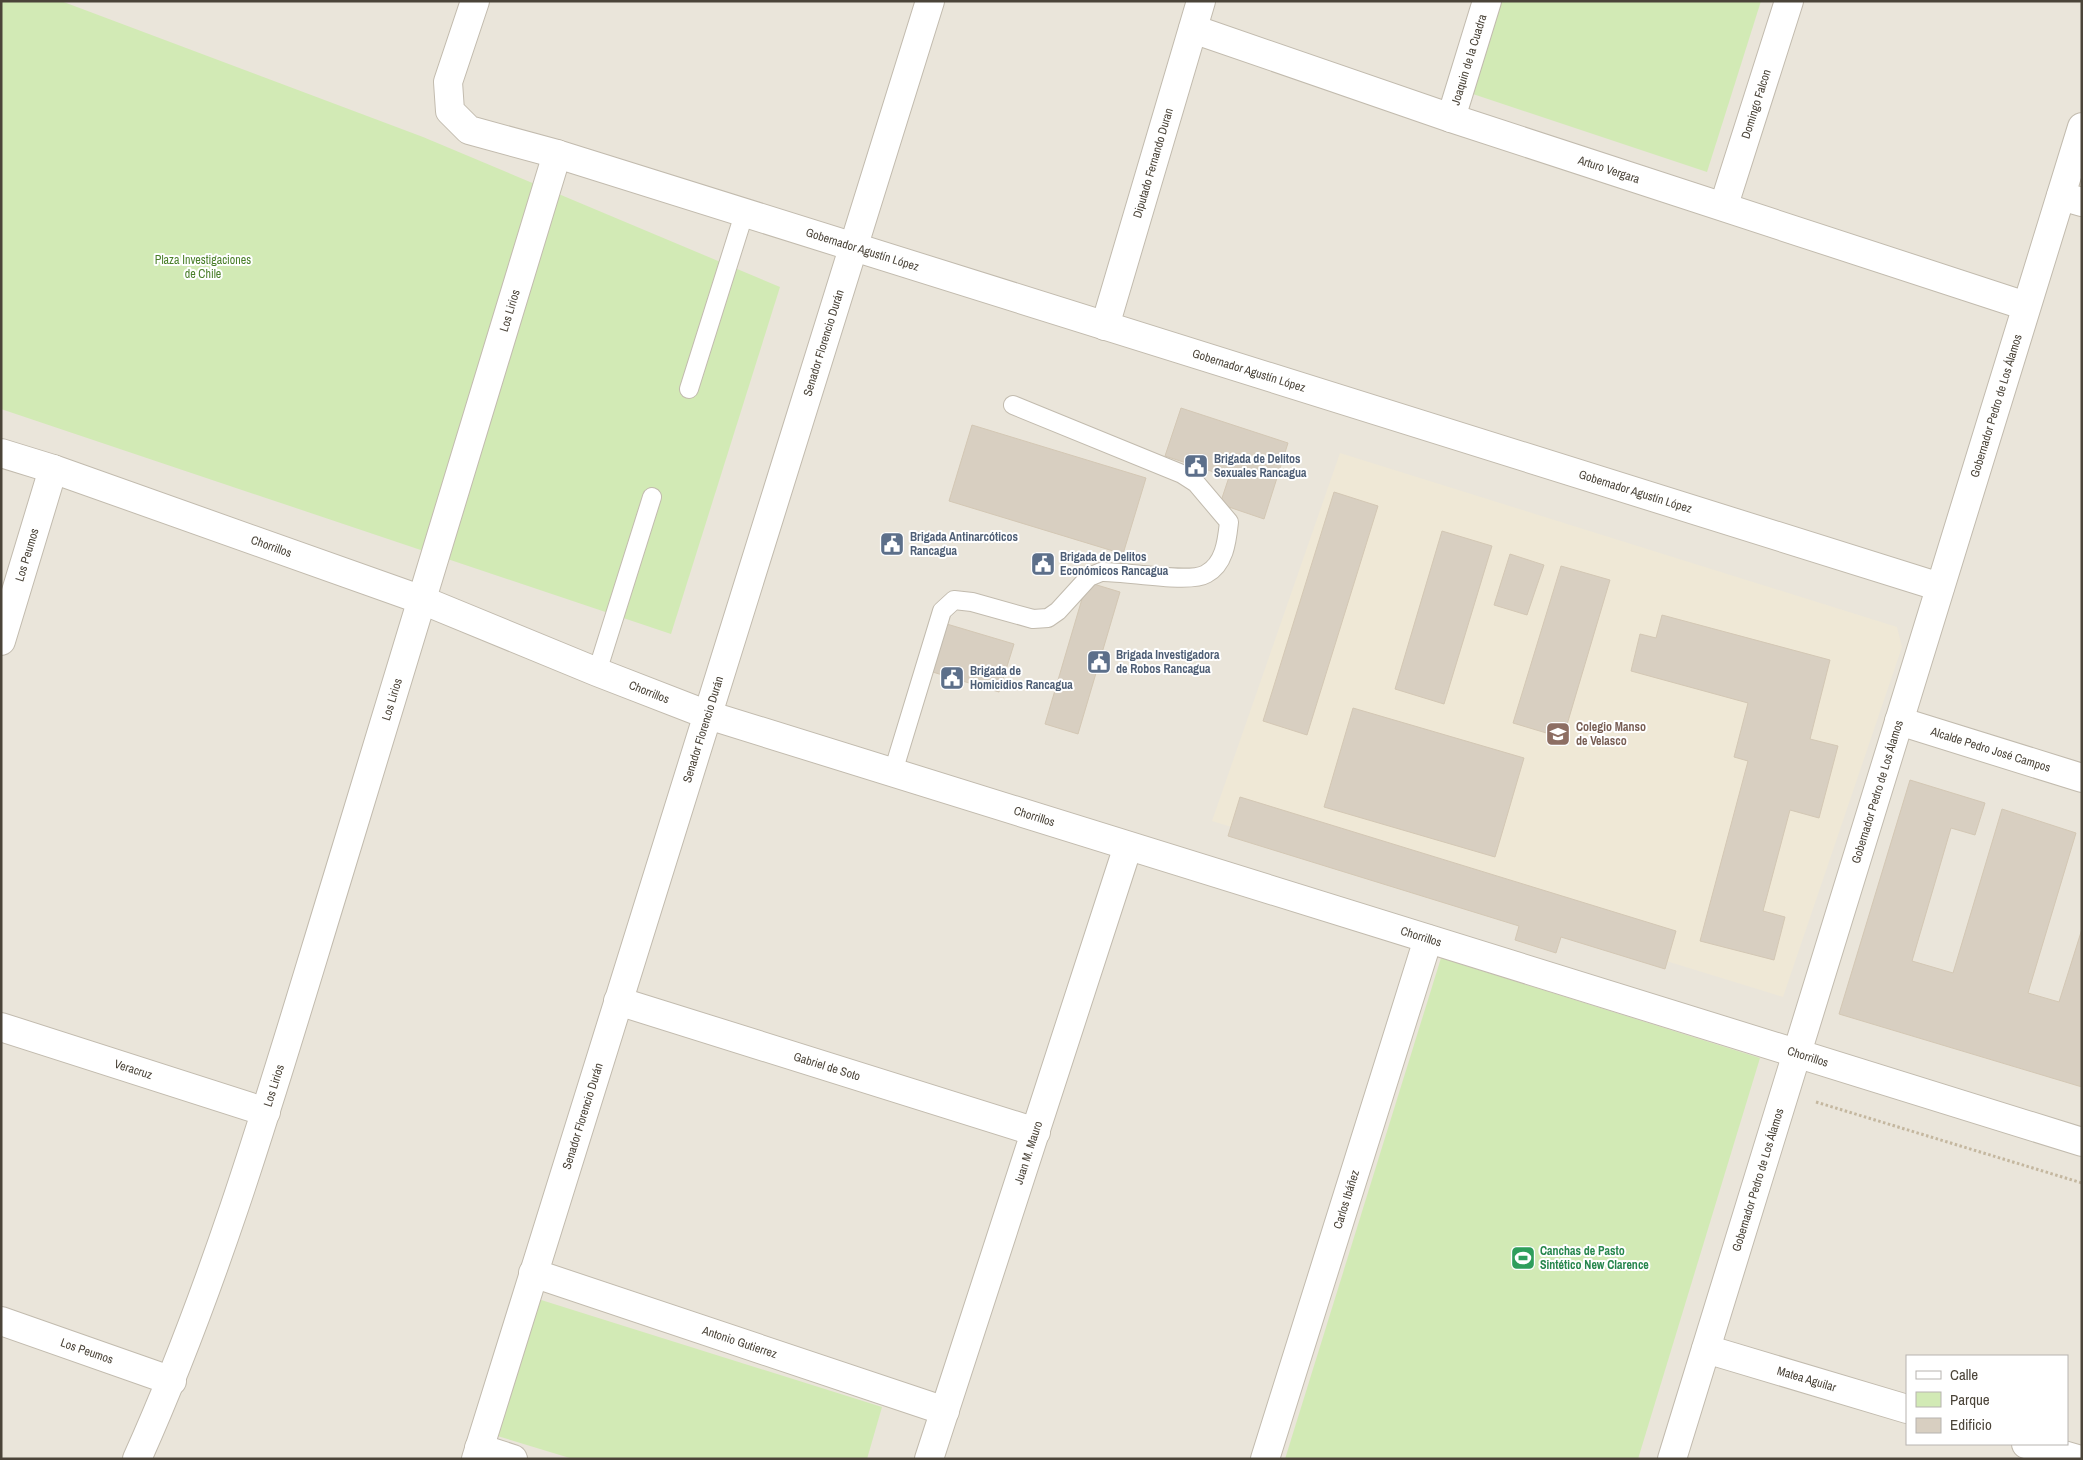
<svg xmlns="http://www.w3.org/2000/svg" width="2083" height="1460" font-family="'Archivo Narrow',sans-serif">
  <rect width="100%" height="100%" fill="#f6f3ec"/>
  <path fill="#eae5da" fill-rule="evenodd" d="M 1,1 L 2082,1 L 2082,1459 L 1,1459 ZM 1907,1356 L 2067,1356 L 2067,1444 L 1907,1444 Z"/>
  <polygon fill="#efe8d6" points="1340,453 1897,627 1902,647 1783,997 1212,821"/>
  <g fill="#d2eab5">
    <polygon points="1,1 61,1 423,137 780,287 671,634 1,409"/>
    <polygon points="1492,1 1761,1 1707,172 1464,91"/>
    <polygon points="1441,958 1760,1058 1638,1459 1285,1459"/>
    <polygon points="538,1299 882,1407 867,1459 573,1459 491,1434"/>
  </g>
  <g fill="#d8cfc1" stroke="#d3c7b4">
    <polygon points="1181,408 1288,443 1264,519 1220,504 1229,477 1165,456"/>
    <polygon points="972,425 1146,478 1123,554 949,501"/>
    <polygon points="1334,492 1378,506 1307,735 1263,721"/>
    <polygon points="1442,531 1492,546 1444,704 1395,689"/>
    <polygon points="1510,554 1544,565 1527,615 1494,605"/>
    <polygon points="1561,566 1610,580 1563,738 1513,723"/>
    <polygon points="1087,582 1120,592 1078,734 1045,724"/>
    <polygon points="1662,615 1830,660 1810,739 1838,746 1819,818 1790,810 1763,911 1785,917 1774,960 1700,941 1748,761 1734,757 1748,703 1631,671 1640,634 1656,638"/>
    <polygon points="940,622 1014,644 999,692 926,670"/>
    <polygon points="1353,708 1524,758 1495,857 1324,807"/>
    <polygon points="1910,780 1985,803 1975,835 1951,828 1912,961 1953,973 2002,809 2076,833 2028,993 2059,1002 2082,929 2082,1087 1839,1014"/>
    <polygon points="1240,797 1676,931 1665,969 1561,937 1556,953 1515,940 1519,926 1228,836"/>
  </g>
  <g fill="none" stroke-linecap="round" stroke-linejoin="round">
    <defs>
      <g id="service">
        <polyline points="689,389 744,214"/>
        <polyline points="597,672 652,497"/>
        <path d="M 893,772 L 942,611 L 954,600 L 972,602 L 1033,619 L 1048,618 L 1058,611 L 1089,577 L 1101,572 C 1125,571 1189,584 1206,574 C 1225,564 1227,540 1229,522 L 1196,483 L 1182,474 L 1013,405"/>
      </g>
      <g id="minor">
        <path id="s1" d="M 1193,29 L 1451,118 L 2026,306"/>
        <path id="s2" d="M 1451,118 L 1487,1"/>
        <path id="s3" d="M 557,154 L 1940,587"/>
        <polyline points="2061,196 2082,202"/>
        <path id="s4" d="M 1724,205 L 1789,1"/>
        <path id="s5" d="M 1105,326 L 1201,1"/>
        <path id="s6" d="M 1,641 L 53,469"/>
        <path id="s7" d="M 1899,721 L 2082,778"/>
        <path id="s8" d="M 618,1001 L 1036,1132"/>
        <path id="s9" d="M 1,1027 L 266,1112"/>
        <path id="s10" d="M 533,1273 L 945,1411"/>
        <path id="s11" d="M 1,1321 L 172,1381"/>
        <path id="s12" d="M 1706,1349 L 1907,1409"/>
        <polyline points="2026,1444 2077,1459"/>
        <polyline points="479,1448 513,1459"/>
        <path id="s13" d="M 137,1459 C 221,1272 277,1075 337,879 C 411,638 484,396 557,154 L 469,130 L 450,111 L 448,82 L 475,1"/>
        <path id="s14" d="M 476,1459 L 930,1"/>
        <path id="s15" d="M 929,1459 L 1128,846"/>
        <path id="s16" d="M 1265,1459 L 1428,939"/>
      </g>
      <g id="tertiary">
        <path id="s17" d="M 1,453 L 53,469 L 422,600 L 597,672 L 708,715 L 2082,1142"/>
        <path id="s18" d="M 1672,1459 L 2082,127"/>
      </g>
    </defs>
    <use href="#service" stroke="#c2bbae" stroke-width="20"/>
    <use href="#minor" stroke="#c2bbae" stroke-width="30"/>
    <use href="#tertiary" stroke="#c2bbae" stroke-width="30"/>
    <polyline stroke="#c4b79f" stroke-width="3" stroke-dasharray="2.5 2.5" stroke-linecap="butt" points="1816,1102 2082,1183"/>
    <use href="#service" stroke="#fff" stroke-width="18"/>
    <use href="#minor" stroke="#fff" stroke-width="28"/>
    <use href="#tertiary" stroke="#fff" stroke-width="28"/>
  </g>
  <defs>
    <symbol id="civic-square" viewBox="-11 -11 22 22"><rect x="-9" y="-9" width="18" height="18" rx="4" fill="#5c6f8a" stroke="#fff"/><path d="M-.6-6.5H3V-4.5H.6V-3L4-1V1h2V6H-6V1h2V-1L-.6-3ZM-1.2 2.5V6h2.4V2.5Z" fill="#fff"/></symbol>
    <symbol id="school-square" viewBox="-11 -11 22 22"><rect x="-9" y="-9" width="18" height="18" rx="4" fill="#8d6e63" stroke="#fff"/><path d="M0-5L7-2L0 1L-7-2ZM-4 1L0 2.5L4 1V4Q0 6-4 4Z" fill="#fff"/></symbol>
    <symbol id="stadium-square" viewBox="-11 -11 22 22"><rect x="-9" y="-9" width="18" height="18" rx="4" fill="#2e9e5b" stroke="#fff"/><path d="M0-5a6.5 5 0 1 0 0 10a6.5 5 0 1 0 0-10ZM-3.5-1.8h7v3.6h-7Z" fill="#fff"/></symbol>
  </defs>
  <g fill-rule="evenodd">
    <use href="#civic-square" x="1182" y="452" width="28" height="28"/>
    <use href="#civic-square" x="878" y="530" width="28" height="28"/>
    <use href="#civic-square" x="1029" y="550" width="28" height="28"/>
    <use href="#civic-square" x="1085" y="648" width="28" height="28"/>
    <use href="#civic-square" x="938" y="664" width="28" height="28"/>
    <use href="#school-square" x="1544" y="720" width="28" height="28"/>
    <use href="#stadium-square" x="1509" y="1244" width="28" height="28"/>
  </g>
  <g text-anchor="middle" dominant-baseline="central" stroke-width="4" stroke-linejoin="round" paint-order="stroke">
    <g font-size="12" fill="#4b4439" stroke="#fff">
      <text stroke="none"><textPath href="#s2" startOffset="61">Joaquin de la Cuadra</textPath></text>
      <text stroke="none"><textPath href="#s4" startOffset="106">Domingo Falcon</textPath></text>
      <text stroke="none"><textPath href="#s5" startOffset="170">Diputado Fernando Duran</textPath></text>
      <text stroke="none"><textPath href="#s1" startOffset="439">Arturo Vergara</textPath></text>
      <text stroke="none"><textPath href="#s3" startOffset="320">Gobernador Agustín López</textPath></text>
      <text stroke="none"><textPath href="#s13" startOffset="1208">Los Lirios</textPath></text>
      <text stroke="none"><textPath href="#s14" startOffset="1169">Senador Florencio Durán</textPath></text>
      <text stroke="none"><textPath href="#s3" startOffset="725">Gobernador Agustín López</textPath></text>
      <text stroke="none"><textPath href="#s18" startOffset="1102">Gobernador Pedro de Los Álamos</textPath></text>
      <text stroke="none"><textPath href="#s3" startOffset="1130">Gobernador Agustín López</textPath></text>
      <text stroke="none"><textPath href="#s17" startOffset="286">Chorrillos</textPath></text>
      <text stroke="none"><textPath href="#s6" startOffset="90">Los Peumos</textPath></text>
      <text stroke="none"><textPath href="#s17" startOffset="691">Chorrillos</textPath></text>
      <text stroke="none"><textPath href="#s13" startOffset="802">Los Lirios</textPath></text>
      <text stroke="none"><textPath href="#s14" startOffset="764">Senador Florencio Durán</textPath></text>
      <text stroke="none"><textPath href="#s7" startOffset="96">Alcalde Pedro José Campos</textPath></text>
      <text stroke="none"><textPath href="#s18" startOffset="698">Gobernador Pedro de Los Álamos</textPath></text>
      <text stroke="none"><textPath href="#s17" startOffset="1096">Chorrillos</textPath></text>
      <text stroke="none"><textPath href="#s17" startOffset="1501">Chorrillos</textPath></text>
      <text stroke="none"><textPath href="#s17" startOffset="1906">Chorrillos</textPath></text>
      <text stroke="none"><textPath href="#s8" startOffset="219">Gabriel de Soto</textPath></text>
      <text stroke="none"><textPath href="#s9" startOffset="139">Veracruz</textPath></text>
      <text stroke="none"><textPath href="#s13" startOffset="398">Los Lirios</textPath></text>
      <text stroke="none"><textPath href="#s14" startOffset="359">Senador Florencio Durán</textPath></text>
      <text stroke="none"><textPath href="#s15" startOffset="322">Juan M. Mauro</textPath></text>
      <text stroke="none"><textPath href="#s18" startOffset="292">Gobernador Pedro de Los Álamos</textPath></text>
      <text stroke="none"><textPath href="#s16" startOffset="272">Carlos Ibáñez</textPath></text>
      <text stroke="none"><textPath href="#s10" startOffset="218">Antonio Gutierrez</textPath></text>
      <text stroke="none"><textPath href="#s11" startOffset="91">Los Peumos</textPath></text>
      <text stroke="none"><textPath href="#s12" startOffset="105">Matea Aguilar</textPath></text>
    </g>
    <g font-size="12" fill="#4a7f2a" stroke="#fff">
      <text x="203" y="260">Plaza Investigaciones<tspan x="203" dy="14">de Chile</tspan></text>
    </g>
    <g font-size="12" font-weight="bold" fill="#4e5e75" stroke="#fff" text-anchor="start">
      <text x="1214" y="459">Brigada de Delitos<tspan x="1214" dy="14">Sexuales Rancagua</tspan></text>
      <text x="910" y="537">Brigada Antinarcóticos<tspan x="910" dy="14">Rancagua</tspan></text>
      <text x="1060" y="557">Brigada de Delitos<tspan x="1060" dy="14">Económicos Rancagua</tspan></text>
      <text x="1116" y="655">Brigada Investigadora<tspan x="1116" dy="14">de Robos Rancagua</tspan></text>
      <text x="970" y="671">Brigada de<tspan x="970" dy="14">Homicidios Rancagua</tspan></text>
    </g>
    <g font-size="12" font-weight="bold" fill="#785e54" stroke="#fff" text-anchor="start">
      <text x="1576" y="727">Colegio Manso<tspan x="1576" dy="14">de Velasco</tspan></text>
    </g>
    <g font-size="12" font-weight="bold" fill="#27864d" stroke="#fff" text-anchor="start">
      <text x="1540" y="1251">Canchas de Pasto<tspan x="1540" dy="14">Sintético New Clarence</tspan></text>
    </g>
  </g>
  <rect width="2083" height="1460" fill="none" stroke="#4b4439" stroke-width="5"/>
  <rect x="1906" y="1355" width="162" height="90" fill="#ffffff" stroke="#b7b4b0"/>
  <rect x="1916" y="1371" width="25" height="8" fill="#ffffff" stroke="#b7b4b0"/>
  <text x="1950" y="1380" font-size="15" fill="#4b4439">Calle</text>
  <rect x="1916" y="1392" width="25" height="15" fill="#d2eab5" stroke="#b7b4b0"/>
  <text x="1950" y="1405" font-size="15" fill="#4b4439">Parque</text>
  <rect x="1916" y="1418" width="25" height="15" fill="#d8cfc1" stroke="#b7b4b0"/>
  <text x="1950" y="1430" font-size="15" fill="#4b4439">Edificio</text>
</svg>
